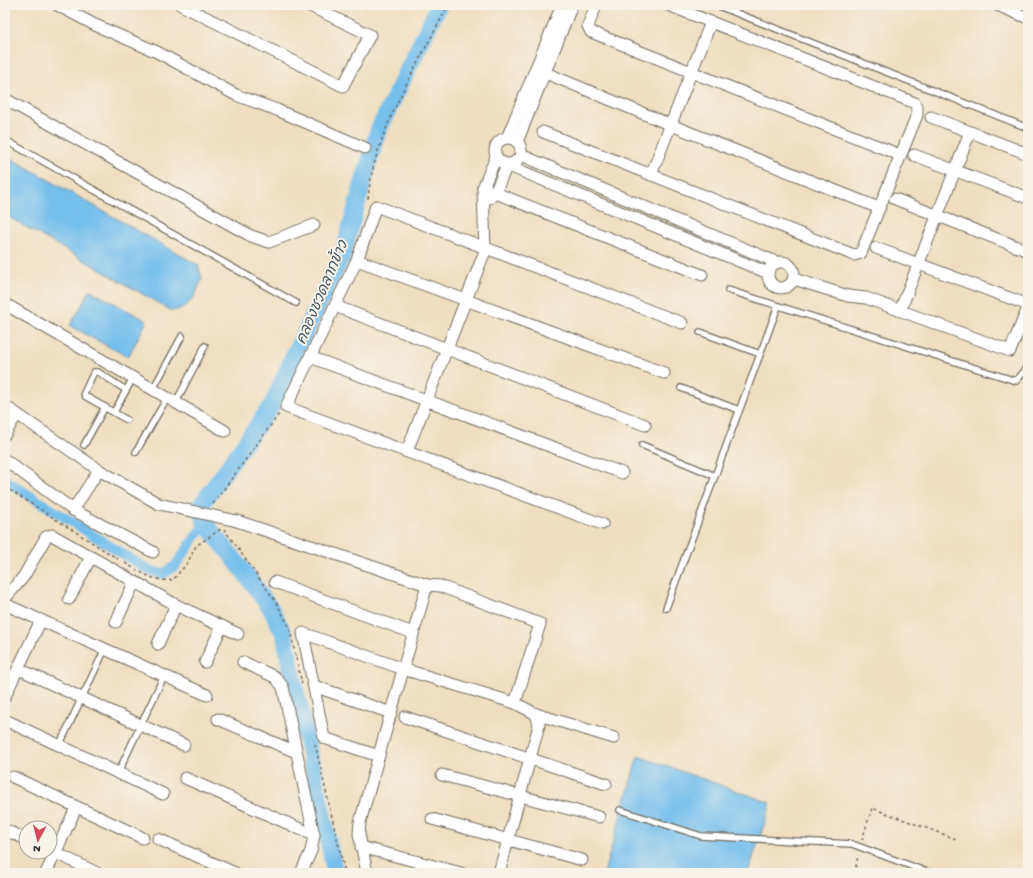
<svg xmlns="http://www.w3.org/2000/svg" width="1033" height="878" font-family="'Gochi Hand','Playpen Sans Thai',sans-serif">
  <rect width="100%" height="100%" fill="#f7f3e8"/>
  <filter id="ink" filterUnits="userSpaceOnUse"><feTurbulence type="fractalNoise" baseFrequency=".025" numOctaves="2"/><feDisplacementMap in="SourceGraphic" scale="8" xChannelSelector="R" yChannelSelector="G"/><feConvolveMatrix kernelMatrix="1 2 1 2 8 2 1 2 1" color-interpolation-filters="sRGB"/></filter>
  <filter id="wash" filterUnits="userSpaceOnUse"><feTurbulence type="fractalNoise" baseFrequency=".012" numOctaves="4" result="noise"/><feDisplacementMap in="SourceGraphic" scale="16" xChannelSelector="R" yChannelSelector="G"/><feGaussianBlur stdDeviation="0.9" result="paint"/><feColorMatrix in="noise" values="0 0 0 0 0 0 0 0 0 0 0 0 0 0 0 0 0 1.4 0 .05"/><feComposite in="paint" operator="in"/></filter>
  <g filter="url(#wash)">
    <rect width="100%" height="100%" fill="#efdfc0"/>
    <g fill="#74bfed" stroke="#50758c">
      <path d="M 5,155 L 198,265 L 202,279 C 194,297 192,307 172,311 L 5,215 Z"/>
      <polygon points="90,290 147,321 128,357 70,326"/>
      <polygon points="638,756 771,803 748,873 604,873"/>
    </g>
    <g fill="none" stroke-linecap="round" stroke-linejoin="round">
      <polyline stroke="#74bfed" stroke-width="10" points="5,480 150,571 163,574 175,566 205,523"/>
      <polyline stroke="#74bfed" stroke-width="17" points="335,873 284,634 271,609 235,560 205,523 201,505 272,405 291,361 342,256 378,131 439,5"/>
    </g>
  </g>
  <g filter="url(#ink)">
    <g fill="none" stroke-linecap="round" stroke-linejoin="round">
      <defs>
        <g id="lane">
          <polyline points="716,5 1028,128"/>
          <polyline points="5,140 296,303"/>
          <polyline points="728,290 1016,381 1028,367"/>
          <polyline points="700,332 760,354"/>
          <polyline points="681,388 739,410"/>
          <polyline points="153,389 182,336"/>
          <polyline points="126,390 98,372 94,372 84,393 85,396 127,420"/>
          <polyline points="176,402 205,346"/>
          <polyline points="114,412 133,378"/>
          <polyline points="84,445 105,407"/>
          <polyline points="642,445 715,476"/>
          <polyline points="136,452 167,398"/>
          <polyline points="666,608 778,306"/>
          <polyline points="59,746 105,649"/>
          <polyline points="118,773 164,676"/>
          <polyline points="620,810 701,836 852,844 930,873"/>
        </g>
        <g id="street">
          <polyline points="57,5 95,25 157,52 236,95 277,110 365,148"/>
          <polyline points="181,5 343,86 370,35 308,5"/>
          <polyline points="596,5 588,26 591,32 900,155"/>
          <polyline points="997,5 1028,18"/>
          <polyline points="536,69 671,125 879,208"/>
          <polyline points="5,99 251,236 269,242 314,225"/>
          <polyline points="931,117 1028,154"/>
          <polyline points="543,132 854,255 861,253 917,115 917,106 915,103 668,5"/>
          <circle cx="508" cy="151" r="13"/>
          <polyline points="507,138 562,5"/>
          <polyline points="517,142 572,5"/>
          <polyline points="521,155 776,262"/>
          <polyline points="914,155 1028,198"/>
          <polyline points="504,164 768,273"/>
          <polyline points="651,175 711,22"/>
          <polyline points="483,188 702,275"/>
          <polyline points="490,198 495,193 507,165"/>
          <polyline points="895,199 1028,251"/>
          <polyline points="876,248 1028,305"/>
          <polyline points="357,260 664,373"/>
          <circle cx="781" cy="275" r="13"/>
          <polyline points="794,279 848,296 866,298 1010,351 1028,308"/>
          <polyline points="5,304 225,431"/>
          <polyline points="335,306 645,425"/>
          <polyline points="900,311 970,132"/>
          <polyline points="310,357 622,473"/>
          <polyline points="5,406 99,470 159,504"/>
          <polyline points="5,434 17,414"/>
          <polyline points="407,451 485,251 483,188 496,157"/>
          <polyline points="5,460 73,510 153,552"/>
          <polyline points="73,510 99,470"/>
          <polyline points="237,521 427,585 360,822 359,834 367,873"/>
          <polyline points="602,524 286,407 357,260 376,206 682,323"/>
          <polyline points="275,582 413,633"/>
          <polyline points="427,585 440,586 540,624 515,703 536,714 539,725 499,873"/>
          <polyline points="8,595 24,576 46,537 52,535 176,605 238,634"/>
          <polyline points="69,599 91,557"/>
          <polyline points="9,606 207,695"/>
          <polyline points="116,622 134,583"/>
          <polyline points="158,644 176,605"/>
          <polyline points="205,662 222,626"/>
          <polyline points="243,662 275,677 283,687 314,835 311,851 301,873"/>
          <polyline points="19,669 184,745"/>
          <polyline points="314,686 391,713"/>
          <polyline points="5,696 41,620"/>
          <polyline points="536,714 614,738"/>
          <polyline points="405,717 606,784"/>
          <polyline points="218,719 296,752"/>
          <polyline points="5,720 163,794"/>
          <polyline points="379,756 324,738 303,633 403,669 515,703"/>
          <polyline points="442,775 599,817"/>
          <polyline points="13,777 143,838"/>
          <polyline points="185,778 314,835"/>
          <polyline points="432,819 582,860"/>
          <polyline points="5,830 26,839"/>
          <polyline points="158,839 235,873"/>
          <polyline points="361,847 461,873"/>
          <polyline points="50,850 97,873"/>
          <polyline points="46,873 76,808"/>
        </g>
      </defs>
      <use href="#lane" stroke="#706a5f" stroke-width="8"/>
      <use href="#street" stroke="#706a5f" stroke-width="13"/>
      <g stroke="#706a5f" stroke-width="1.5" stroke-dasharray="3 3" stroke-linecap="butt">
        <path d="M 368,199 C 373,134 419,63 448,5"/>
        <polyline points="5,487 118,559"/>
        <polyline points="213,504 279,414"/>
        <polyline points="224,529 276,602 289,626 302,684"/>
        <path d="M 125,563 C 140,572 154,582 173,580 L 188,562 L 196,546 L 222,528"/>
        <polyline points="315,744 345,873"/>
        <polyline points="862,840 872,808 956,839"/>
        <polyline points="855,873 858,855"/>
      </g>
      <use href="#lane" stroke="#fff" stroke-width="5.5"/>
      <use href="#street" stroke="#fff" stroke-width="11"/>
      <defs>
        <polyline id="street-bridge" points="159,504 237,521"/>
      </defs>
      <use href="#street-bridge" stroke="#706a5f" stroke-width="13" stroke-linecap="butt"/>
      <use href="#street-bridge" stroke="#fff" stroke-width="11"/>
    </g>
  </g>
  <g text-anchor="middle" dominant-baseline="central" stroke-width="4" stroke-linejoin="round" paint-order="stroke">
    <g font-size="15" font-style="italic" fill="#415765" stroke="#f7f3e8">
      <text transform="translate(323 293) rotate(-67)">คลองชวดลากข้าว</text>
    </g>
  </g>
  <rect width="1033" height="878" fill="none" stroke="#f7f3e8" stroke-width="20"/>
  <g transform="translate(38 840) rotate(187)"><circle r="19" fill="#f7f3e8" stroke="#a5a39c"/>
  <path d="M0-3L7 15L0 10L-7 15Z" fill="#d1495b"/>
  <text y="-6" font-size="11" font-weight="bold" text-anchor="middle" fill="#2b2b2b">N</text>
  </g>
</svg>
